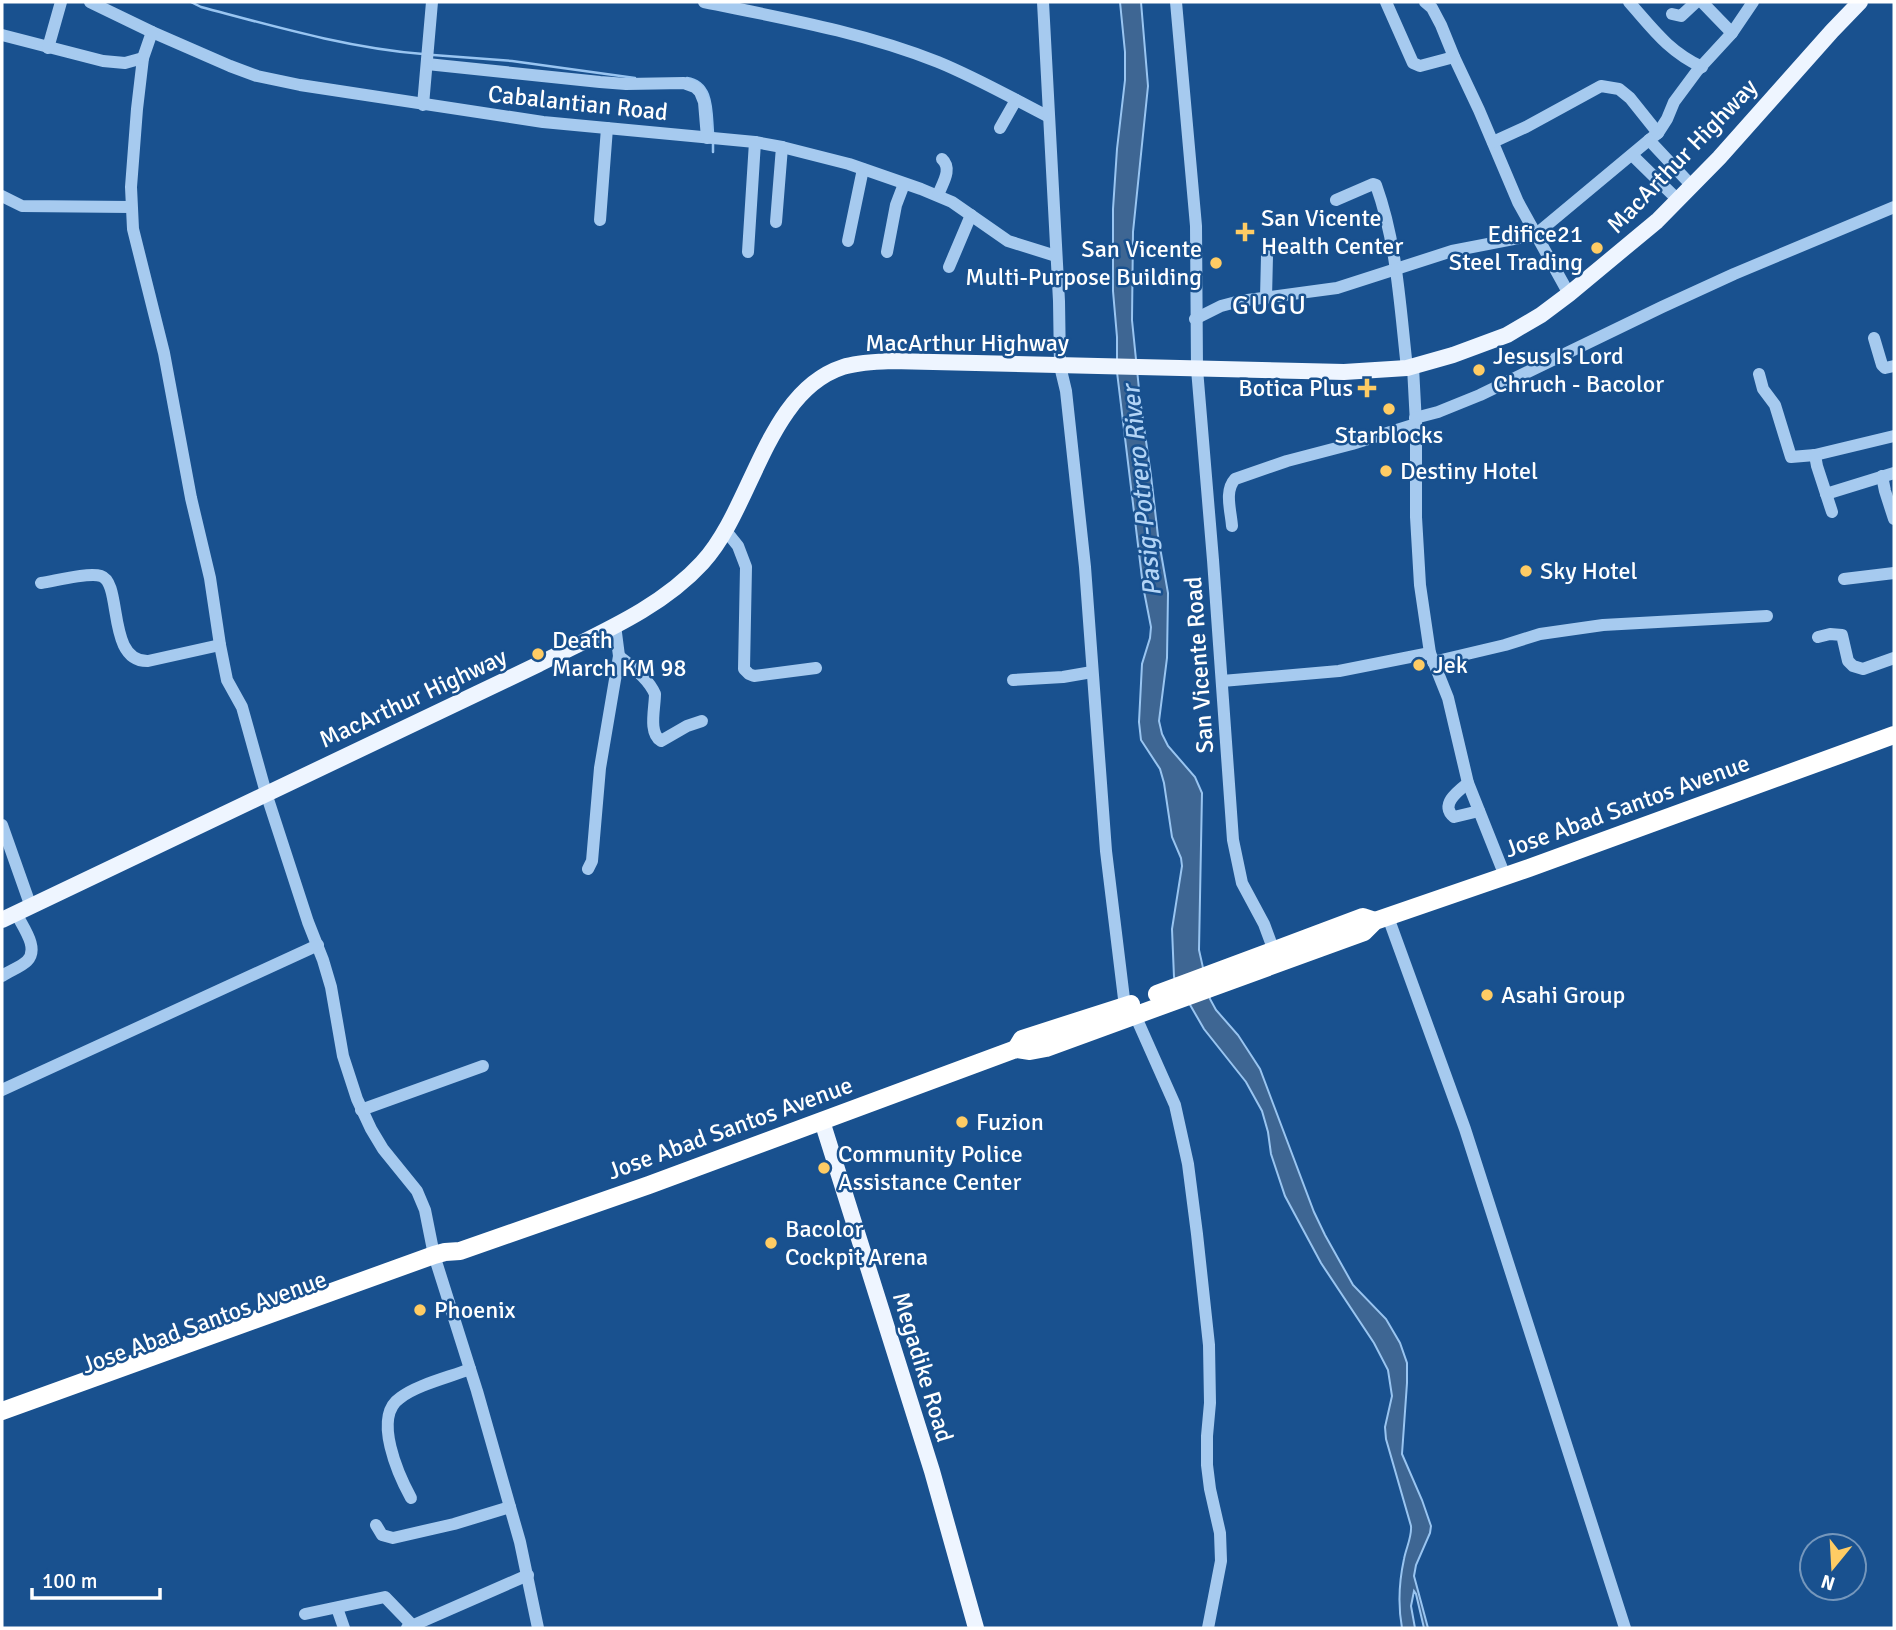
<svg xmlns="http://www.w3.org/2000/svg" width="1896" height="1630" font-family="Signika,sans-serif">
  <rect width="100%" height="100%" fill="#19518f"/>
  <path fill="#3e6693" stroke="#99c5f1" stroke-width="2" d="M 1120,2 L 1141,2 L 1148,86 L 1133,232 L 1132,320 L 1140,399 L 1151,476 L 1158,536 L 1168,593 L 1167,658 L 1159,721 L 1162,734 L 1168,746 L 1195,777 L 1202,793 L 1199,950 L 1210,999 L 1216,1010 L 1238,1035 L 1260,1069 L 1314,1212 L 1325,1235 L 1353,1285 L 1386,1319 L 1400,1343 L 1407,1363 L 1407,1383 L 1402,1454 L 1422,1500 L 1431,1526 L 1430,1533 L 1416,1565 L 1414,1576 L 1428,1628 L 1424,1628 L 1416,1594 L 1414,1591 L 1411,1606 L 1415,1628 L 1402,1628 C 1398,1606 1399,1582 1404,1559 C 1406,1548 1412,1537 1411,1526 L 1386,1439 L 1385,1427 L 1392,1396 L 1388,1370 L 1374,1343 L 1321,1263 L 1285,1196 L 1271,1154 L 1268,1132 L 1262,1111 L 1246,1082 L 1204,1029 L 1174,977 L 1172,929 L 1182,866 L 1181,858 L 1172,837 L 1164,783 L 1160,769 L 1141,740 L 1139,722 L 1142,664 L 1150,638 L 1151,627 L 1143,586 L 1117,372 L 1117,337 L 1113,291 L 1113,209 L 1117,149 L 1125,80 L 1125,52 Z"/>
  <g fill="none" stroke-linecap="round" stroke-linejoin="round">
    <g stroke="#99c5f1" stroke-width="2.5">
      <path d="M 191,2 L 201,7 C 273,26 348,48 423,54"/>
      <polyline points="433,55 512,61 635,78"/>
      <path d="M 687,78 C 714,82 711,112 713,133"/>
      <polyline points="713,144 713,152"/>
    </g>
    <g stroke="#a6caef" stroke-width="12">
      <polyline points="90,2 152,32 230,66 257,76 300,85 543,122 755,142 782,147 849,164 921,189 952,202 1008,241 1056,256"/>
      <path d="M 704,2 C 782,18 863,32 938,62 C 977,78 1012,98 1049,117"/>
      <polyline points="1043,2 1059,301 1060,366 1066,391 1085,567 1106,851 1125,1007"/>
      <polyline points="1176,2 1196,226 1197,369 1213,560 1233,840 1242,883 1264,924 1274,951"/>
      <polyline points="1386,2 1413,63 1420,66 1454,57"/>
      <polyline points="1425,2 1432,8 1441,25 1454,57 1479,110 1518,202 1569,294"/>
      <path d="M 1629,2 C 1653,29 1668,51 1702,67"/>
      <polyline points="1702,2 1732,33"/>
      <polyline points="1672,14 1681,16 1696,2"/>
      <polyline points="152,32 143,58 137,109 131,187 133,229 164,353 191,498 210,578 220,645 227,680 242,707 266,793 308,922 323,960 331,987 343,1056 357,1099 371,1129 383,1149 417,1191 425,1210 434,1255 477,1391 520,1542 538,1628"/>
      <polyline points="2,35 103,61 125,63 143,58"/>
      <polyline points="48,48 61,2"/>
      <polyline points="427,64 600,82 626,84 684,83 695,87 700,92 704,102 707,138"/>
      <polyline points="423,105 432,2"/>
      <polyline points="1000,128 1016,100"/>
      <polyline points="1493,142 1526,127 1601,86 1619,89 1630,98 1658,133"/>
      <polyline points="1632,155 1678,200"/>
      <polyline points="1692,186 1649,140 1658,133 1667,119 1674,102 1697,71 1732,33 1753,2"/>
      <path d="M 938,195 C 942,184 953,169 942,159"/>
      <polyline points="2,196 22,206 131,207"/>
      <path d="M 1336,200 L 1373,184 L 1376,185 C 1397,243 1400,307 1407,368"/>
      <polyline points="600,220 607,128"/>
      <polyline points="776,222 782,147"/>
      <polyline points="848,241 863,169"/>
      <polyline points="748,252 755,142"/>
      <polyline points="887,252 896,205 904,184"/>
      <polyline points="949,267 971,215"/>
      <polyline points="1266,298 1267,256"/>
      <polyline points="1195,319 1221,306 1240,301 1337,288 1452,251 1535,235 1649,140"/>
      <polyline points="1874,338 1882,365 1885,368 1894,366"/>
      <polyline points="1413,367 1416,424 1416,517 1420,585 1430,653 1448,698 1468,783 1505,876"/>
      <polyline points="1759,374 1763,389 1775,405 1791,457 1815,455 1894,436"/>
      <polyline points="1415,418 1438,412 1480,395 1662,307 1734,274 1894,207"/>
      <polyline points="1815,455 1817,466 1832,512"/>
      <polyline points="1882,476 1885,491 1894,519"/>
      <polyline points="1826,494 1894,473"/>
      <path d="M 1232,526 C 1231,511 1224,491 1235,479 L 1287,461 L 1352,444 L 1416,424"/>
      <polyline points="726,531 738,546 746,567 744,669 749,674 754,676 816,668"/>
      <polyline points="1844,579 1894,573"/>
      <path d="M 41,583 C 55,581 88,572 101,576 C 123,583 106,662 148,661 L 220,645"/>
      <polyline points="1818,637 1830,634 1842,635 1848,661 1853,666 1863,669 1894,658"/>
      <path d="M 619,656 C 632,667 648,678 655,694 C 655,708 648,733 661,741 L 687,726 L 702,721"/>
      <polyline points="1433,662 1505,645 1540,634 1603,625 1767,616"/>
      <polyline points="1013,680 1063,677 1092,672"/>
      <polyline points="1222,681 1339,671 1430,653"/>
      <path d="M 1468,783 C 1458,791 1439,805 1454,817 L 1479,811"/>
      <polyline points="2,825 31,907"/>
      <polyline points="588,869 592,861 600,768 619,656 615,625"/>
      <polyline points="1388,917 1465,1129 1625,1628"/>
      <path d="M 2,976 C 9,971 21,967 27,961 C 40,948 22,926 16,913"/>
      <polyline points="1135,1015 1175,1105 1188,1164 1197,1234 1209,1345 1210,1403 1207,1436 1207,1465 1210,1489 1220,1533 1221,1561 1208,1628"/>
      <polyline points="2,1090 318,945"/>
      <polyline points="361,1110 483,1066"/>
      <path d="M 411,1498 C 399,1476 372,1417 400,1398 C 416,1385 450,1377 470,1369"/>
      <polyline points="376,1525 382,1535 393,1538 454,1524 510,1507"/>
      <polyline points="337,1608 344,1628"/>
      <polyline points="305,1614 385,1597 413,1626"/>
      <polyline points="407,1628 528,1575"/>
    </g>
    <g stroke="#eef5ff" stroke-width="16">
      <path d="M 2,920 L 539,664 C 595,635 659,610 702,563 C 753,508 766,392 843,367 C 858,362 875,362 891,361 L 1344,372 L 1407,368 L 1453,355 L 1507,335 L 1541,315 L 1569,294 L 1657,221 L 1719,158 L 1832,31 L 1860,2"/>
      <polyline points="822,1121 932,1471 976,1628"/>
    </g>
    <g stroke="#fff" stroke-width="18">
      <polyline points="1157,994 1363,917 1375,921"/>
      <polyline points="1016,1049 1022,1039 1131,1004"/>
      <polyline points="2,1411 434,1255 445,1252 460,1251 649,1185 1016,1049 1030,1051 1046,1048 1364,932 1375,921 1529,868 1894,735"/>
    </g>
  </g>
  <g fill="#ffcc64" stroke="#19518f" stroke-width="2.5">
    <path d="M1241.5 221.5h7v7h7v7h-7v7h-7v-7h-7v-7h7z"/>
    <circle cx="1597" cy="248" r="7"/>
    <circle cx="1216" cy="263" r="7"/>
    <circle cx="1479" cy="370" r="7"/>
    <path d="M1363.5 377.5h7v7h7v7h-7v7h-7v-7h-7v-7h7z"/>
    <circle cx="1389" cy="409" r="7"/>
    <circle cx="1386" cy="471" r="7"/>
    <circle cx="1526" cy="571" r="7"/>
    <circle cx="538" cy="654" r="7"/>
    <circle cx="1419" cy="665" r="7"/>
    <circle cx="1487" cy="995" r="7"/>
    <circle cx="962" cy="1122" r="7"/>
    <circle cx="824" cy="1168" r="7"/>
    <circle cx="771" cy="1243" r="7"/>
    <circle cx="420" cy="1310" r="7"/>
  </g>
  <g text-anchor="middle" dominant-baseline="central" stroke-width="5" stroke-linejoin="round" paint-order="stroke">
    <g font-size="24" fill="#fff" stroke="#19518f">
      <text transform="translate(578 103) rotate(6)">Cabalantian Road</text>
      <text transform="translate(1682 156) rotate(-46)">MacArthur Highway</text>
      <text x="967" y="343">MacArthur Highway</text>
      <text transform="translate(1199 665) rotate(-94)">San Vicente Road</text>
      <text transform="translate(413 698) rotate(-25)">MacArthur Highway</text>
      <text transform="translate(1627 806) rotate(-20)">Jose Abad Santos Avenue</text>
      <text transform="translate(730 1128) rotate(-20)">Jose Abad Santos Avenue</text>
      <text transform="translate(204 1322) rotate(-20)">Jose Abad Santos Avenue</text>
      <text transform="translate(923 1367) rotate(73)">Megadike Road</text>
    </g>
    <g font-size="24" fill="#fff" stroke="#19518f" text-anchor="start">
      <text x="1261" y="218">San Vicente<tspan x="1261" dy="28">Health Center</tspan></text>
      <text x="1583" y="234" text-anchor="end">Edifice21<tspan x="1583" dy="28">Steel Trading</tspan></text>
      <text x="1202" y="249" text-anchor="end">San Vicente<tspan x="1202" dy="28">Multi-Purpose Building</tspan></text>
      <text x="1493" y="356">Jesus Is Lord<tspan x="1493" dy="28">Chruch - Bacolor</tspan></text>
      <text x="1353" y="388" text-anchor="end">Botica Plus</text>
      <text x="1389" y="435" text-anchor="middle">Starblocks</text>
      <text x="1400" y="471">Destiny Hotel</text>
      <text x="1540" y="571">Sky Hotel</text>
      <text x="552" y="640">Death<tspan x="552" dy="28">March KM 98</tspan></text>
      <text x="1433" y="665">Jek</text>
      <text x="1501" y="995">Asahi Group</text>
      <text x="976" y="1122">Fuzion</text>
      <text x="838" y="1154">Community Police<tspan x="838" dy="28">Assistance Center</tspan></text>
      <text x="785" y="1229">Bacolor<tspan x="785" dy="28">Cockpit Arena</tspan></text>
      <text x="434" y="1310">Phoenix</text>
    </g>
    <g font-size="26" letter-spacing="2" fill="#fff" stroke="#19518f">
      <text x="1270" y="306">GUGU</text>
    </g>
    <g font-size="26" font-style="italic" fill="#b2d4f6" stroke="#19518f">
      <text transform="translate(1142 491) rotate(-96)">Pasig-Potrero River</text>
    </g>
  </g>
  <rect width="1896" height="1630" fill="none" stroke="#ffffff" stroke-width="7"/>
  <g transform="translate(1833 1567) rotate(198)"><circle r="33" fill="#19518f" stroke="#7597bc" stroke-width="2"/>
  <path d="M0-5L12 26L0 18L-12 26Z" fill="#ffcc64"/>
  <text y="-10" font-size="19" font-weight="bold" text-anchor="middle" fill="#ffffff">N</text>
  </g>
  <path d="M32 1588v10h128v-10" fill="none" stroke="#ffffff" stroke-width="3.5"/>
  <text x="42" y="1588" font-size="21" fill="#ffffff" stroke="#19518f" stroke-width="5" paint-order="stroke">100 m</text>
</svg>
